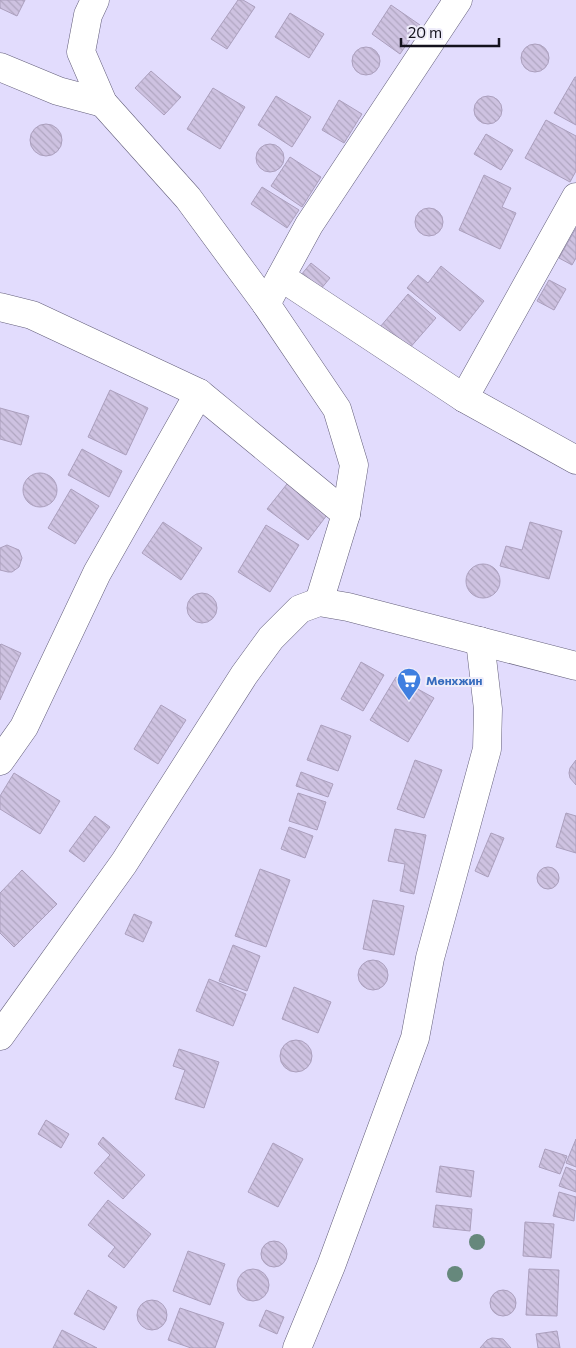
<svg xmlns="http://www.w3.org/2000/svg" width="576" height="1348" font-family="Commissioner,sans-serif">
  <defs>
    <pattern id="building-back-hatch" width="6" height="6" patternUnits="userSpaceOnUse" patternTransform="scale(1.25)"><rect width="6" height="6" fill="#cec2e1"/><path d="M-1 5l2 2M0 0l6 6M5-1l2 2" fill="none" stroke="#b0a6c1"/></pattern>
  </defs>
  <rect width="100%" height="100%" fill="#e2dcfd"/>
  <g fill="url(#building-back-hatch)" stroke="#ab9fbd">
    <polygon points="0,0 25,0 17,16 0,8"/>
    <polygon points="238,0 243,0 255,7 227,49 211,39"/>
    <polygon points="391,5 420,25 400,54 372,34"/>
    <polygon points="290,13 324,34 309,58 275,37"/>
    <circle cx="535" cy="58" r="14"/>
    <circle cx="366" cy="61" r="14"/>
    <polygon points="151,71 181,97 164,115 135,88"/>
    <polygon points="575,77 576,77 576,125 554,113"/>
    <polygon points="213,88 245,107 220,149 187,129"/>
    <polygon points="276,96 311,117 292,147 258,125"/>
    <circle cx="488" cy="110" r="14"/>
    <polygon points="339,100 362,114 344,143 322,130"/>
    <polygon points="546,120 576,136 576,171 570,182 525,158"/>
    <circle cx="46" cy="140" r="16"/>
    <polygon points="486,134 513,150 501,170 474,154"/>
    <circle cx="270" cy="158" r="14"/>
    <polygon points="290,157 321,177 302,207 271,186"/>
    <polygon points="484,175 511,188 502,207 516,213 500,249 459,230"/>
    <polygon points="262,187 299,210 287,228 251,204"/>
    <circle cx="429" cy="222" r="14"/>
    <polygon points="576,228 576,258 572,265 559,258"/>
    <polygon points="311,263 330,278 315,296 296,281"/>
    <polygon points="441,266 484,301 460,331 407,288 418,275 428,283"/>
    <polygon points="549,280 566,289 554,310 537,301"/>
    <polygon points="408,294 436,318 408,350 380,327"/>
    <polygon points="110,390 148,408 126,455 88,437"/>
    <polygon points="0,408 29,416 21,445 0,439"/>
    <polygon points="82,449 122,471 109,497 68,475"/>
    <circle cx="40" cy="490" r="17"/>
    <polygon points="287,484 327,515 308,540 267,509"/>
    <polygon points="71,489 99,506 75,544 48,528"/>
    <polygon points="163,522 202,548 181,580 142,553"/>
    <polygon points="530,522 562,531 549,579 500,566 506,546 522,550"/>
    <polygon points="266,525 299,545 270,592 238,572"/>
    <polygon points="7,545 19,550 22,558 19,567 12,572 8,572 0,570 0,548"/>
    <circle cx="483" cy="581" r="17"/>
    <circle cx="202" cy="608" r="15"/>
    <polygon points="1,644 21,653 0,700 0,645"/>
    <polygon points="361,662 384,675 363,711 341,699"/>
    <polygon points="396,677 434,698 408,742 370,720"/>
    <polygon points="161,705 186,720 158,764 134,749"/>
    <polygon points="321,725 351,736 338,771 307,760"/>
    <polygon points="415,760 442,770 424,818 397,809"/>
    <polygon points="576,760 576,785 570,778 569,773 570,768"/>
    <polygon points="301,772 333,784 328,797 296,786"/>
    <polygon points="14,773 60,801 40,834 0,809 0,796"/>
    <polygon points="298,793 326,802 317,830 289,821"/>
    <polygon points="566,813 576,816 576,853 556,847"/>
    <polygon points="95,816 110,827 84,862 69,851"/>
    <polygon points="289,827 313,836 305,858 281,849"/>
    <polygon points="395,829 426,835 414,894 400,891 405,864 388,861"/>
    <polygon points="491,833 504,838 488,877 475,871"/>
    <circle cx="548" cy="878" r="11"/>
    <polygon points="260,869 290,880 266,947 235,936"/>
    <polygon points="22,870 57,904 14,947 0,933 0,893"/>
    <polygon points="373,900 404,906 394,955 363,949"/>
    <polygon points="134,914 152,922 143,942 125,934"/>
    <polygon points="233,945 260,956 247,991 219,981"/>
    <circle cx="373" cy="975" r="15"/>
    <polygon points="209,979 246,994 233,1026 196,1011"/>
    <polygon points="294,987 331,1002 318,1033 282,1019"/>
    <circle cx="296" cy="1056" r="16"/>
    <polygon points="179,1049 219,1062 204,1108 175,1099 185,1070 173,1066"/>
    <polygon points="46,1120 69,1134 61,1148 38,1134"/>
    <polygon points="103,1137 145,1175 123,1199 94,1173 110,1155 98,1144"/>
    <polygon points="576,1139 576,1167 566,1163"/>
    <polygon points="273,1143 303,1159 278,1207 248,1192"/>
    <polygon points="545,1149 567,1156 560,1174 539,1167"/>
    <polygon points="440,1166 474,1171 471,1197 436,1192"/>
    <polygon points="566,1167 576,1171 576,1192 559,1186"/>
    <polygon points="559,1192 576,1197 574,1221 553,1216"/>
    <polygon points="108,1200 151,1234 124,1268 108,1256 115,1247 88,1225"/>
    <polygon points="436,1205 472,1209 470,1231 433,1227"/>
    <polygon points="525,1222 554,1224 551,1258 523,1256"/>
    <circle cx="274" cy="1254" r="13"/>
    <polygon points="188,1251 225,1264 210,1305 173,1291"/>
    <circle cx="253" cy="1285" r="16"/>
    <polygon points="529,1269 559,1270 557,1316 526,1315"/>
    <polygon points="88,1290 117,1307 104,1330 74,1314"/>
    <circle cx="503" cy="1303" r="13"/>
    <circle cx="152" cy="1315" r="15"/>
    <polygon points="180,1308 224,1323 215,1348 191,1348 168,1340"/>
    <polygon points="266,1310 284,1317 277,1334 259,1326"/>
    <polygon points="62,1330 97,1348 53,1348"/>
    <polygon points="557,1331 560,1348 538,1348 536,1334"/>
    <polygon points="492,1338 503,1339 511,1348 480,1348 487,1340"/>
  </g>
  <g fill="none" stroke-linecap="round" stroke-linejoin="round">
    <defs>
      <g id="minor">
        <polyline points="95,0 88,15 81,52 103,103 188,198 266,304 337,409 354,465 346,514 319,602"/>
        <polyline points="0,67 58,91 103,103"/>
        <polyline points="281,277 464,398 576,460"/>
        <polyline points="266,304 309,225 458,0"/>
        <polyline points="0,307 32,315 199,393 346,514"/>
        <polyline points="464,398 576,197"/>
        <polyline points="0,761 24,727 97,573 199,393"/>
        <polyline points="0,1036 124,863 244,675 271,638 300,609 319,602 348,607 576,666"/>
        <polyline points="297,1348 331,1266 415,1038 430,958 487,749 488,709 480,641"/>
      </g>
    </defs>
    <use href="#minor" stroke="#645f7b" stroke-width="29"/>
    <use href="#minor" stroke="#fff" stroke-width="28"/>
  </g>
  <g fill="#66887c">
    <circle cx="477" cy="1242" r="8"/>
    <circle cx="455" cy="1274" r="8"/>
  </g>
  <defs>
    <symbol id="supermarket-pin" viewBox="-11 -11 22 30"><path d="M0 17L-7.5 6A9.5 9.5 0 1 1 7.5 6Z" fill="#3f7fe0" stroke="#eeecfa"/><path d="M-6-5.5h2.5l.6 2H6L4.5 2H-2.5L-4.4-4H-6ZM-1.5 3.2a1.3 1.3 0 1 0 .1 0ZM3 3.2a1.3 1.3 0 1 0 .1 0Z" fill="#fff"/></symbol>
  </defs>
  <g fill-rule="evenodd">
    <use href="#supermarket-pin" x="395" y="666" width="28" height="38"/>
  </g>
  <g text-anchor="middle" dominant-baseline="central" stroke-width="4" stroke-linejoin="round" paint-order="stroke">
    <g font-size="12" font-weight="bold" fill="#366cbe" stroke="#eeecfa" text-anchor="start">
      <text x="426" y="680">Мөнхжин</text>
    </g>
  </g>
  <path d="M401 38v8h98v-8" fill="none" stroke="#14121d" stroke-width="2.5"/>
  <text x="408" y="38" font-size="15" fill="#14121d" stroke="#eeecfa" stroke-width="4" paint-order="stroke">20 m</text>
</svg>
